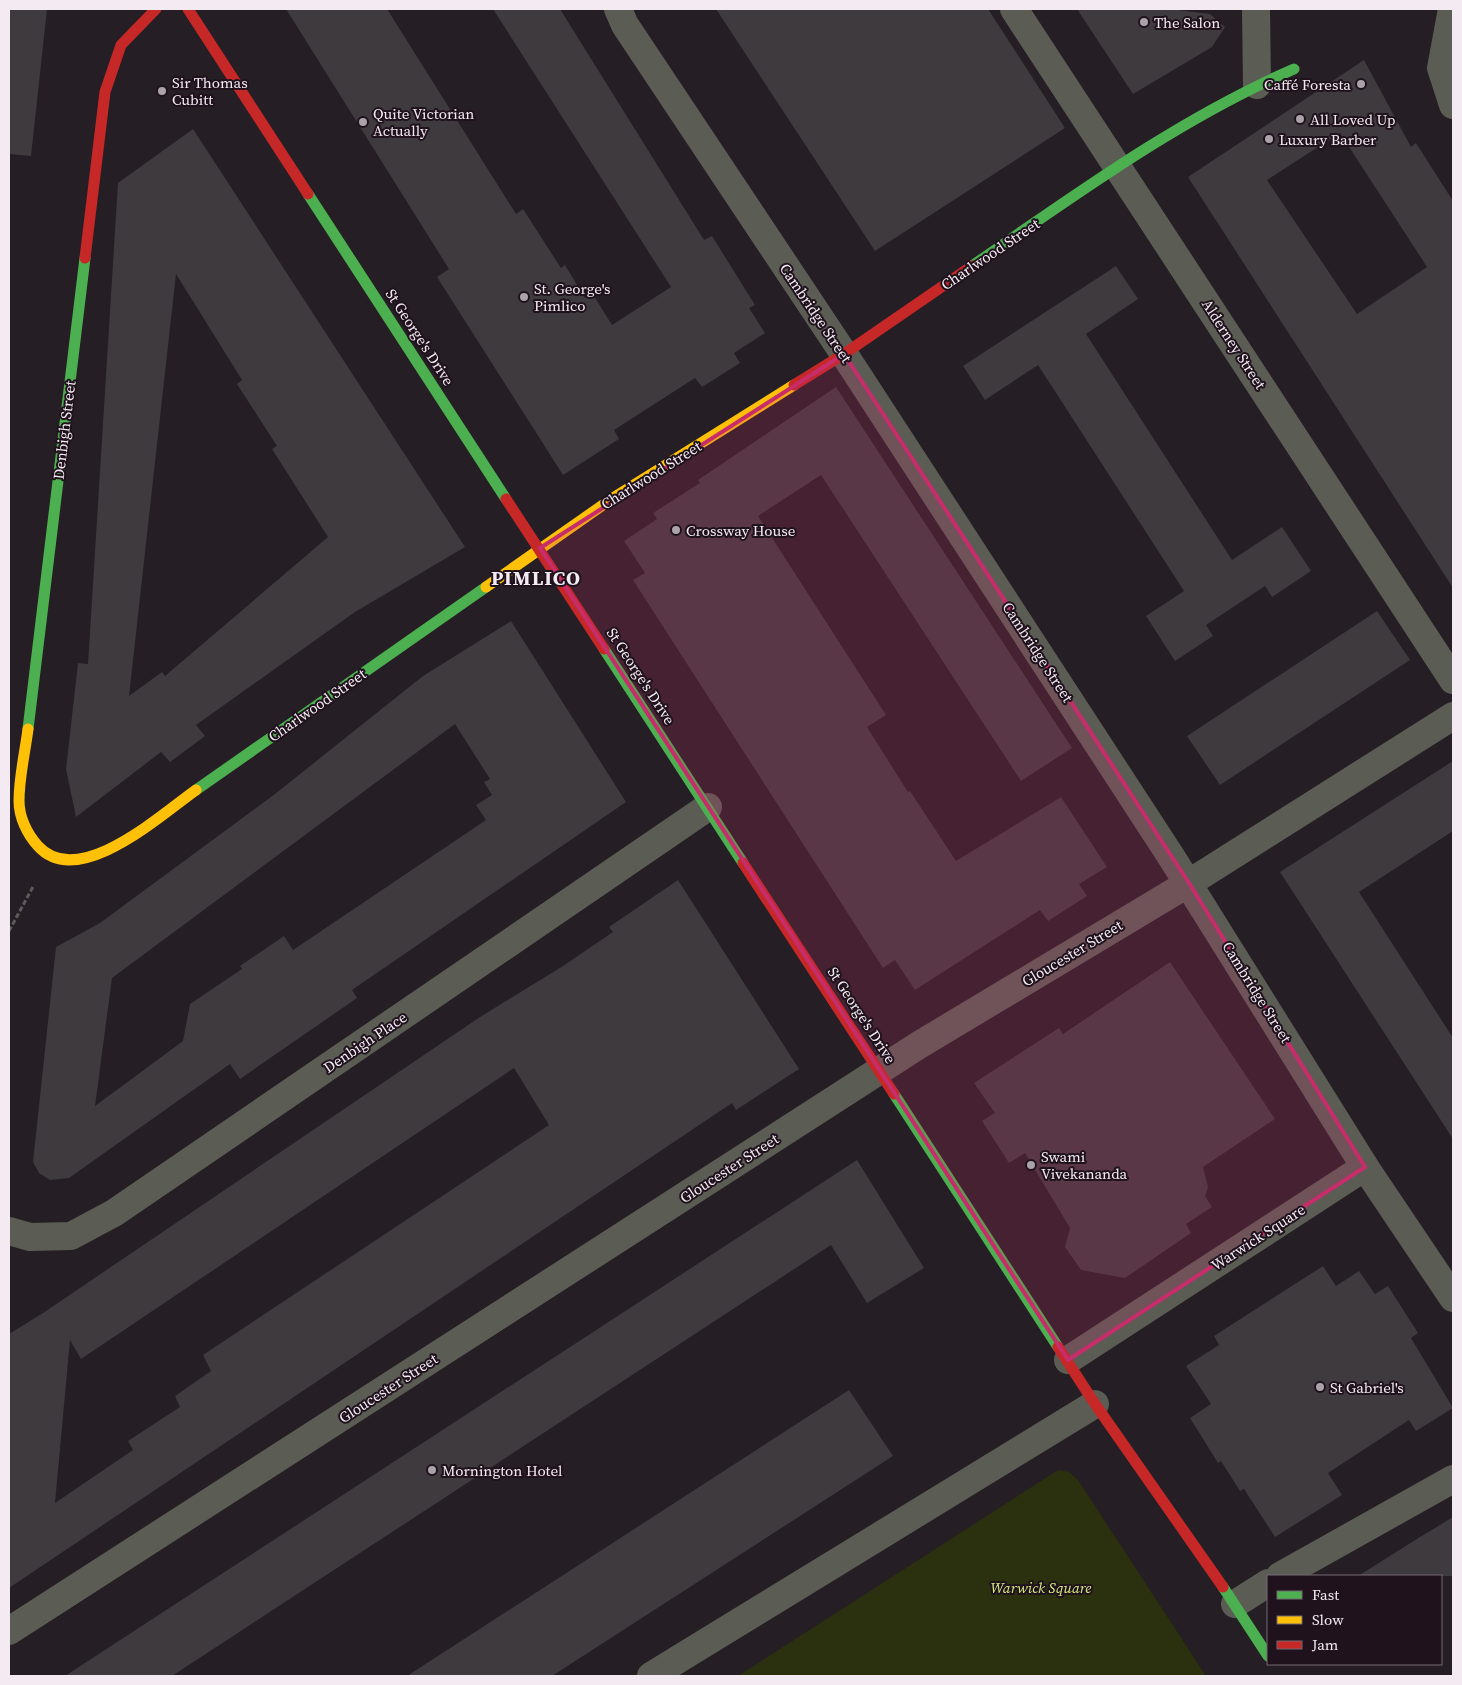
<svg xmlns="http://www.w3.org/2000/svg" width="1462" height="1685" font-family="'Source Serif 4',serif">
  <rect width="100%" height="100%" fill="#251e24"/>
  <polygon fill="#2b300f" points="1058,1470 1069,1472 1078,1480 1206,1676 738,1676"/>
  <g fill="#3f3a3e" fill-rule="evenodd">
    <polygon points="9,9 47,9 31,156 9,154"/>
    <polygon points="286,9 387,9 516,214 523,209 561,268 565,265 585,298 592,293 612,325 671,287 493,9 560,9 704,240 712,236 755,305 749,308 765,333 734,353 740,363 702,387 695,378 614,430 619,439 563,475 437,277 449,269"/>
    <polygon points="716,9 988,9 1065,128 875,251"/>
    <polygon points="1077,9 1170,9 1210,14 1225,27 1212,47 1133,94"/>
    <path d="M 1364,60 L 1411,147 L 1416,143 L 1453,201 L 1453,588 L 1188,177 ZM 1340,133 L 1427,267 L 1357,314 L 1267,180 Z"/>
    <path d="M 193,129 L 465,547 L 355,612 L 196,725 L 205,736 L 170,762 L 161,752 L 76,817 L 66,769 L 78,663 L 88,664 L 118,183 ZM 176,274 L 242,380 L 237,384 L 277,446 L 272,449 L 328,537 L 165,676 L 162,672 L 129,696 Z"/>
    <polygon points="1116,266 1138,299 1086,334 1232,560 1282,527 1311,571 1272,597 1265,586 1206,625 1213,636 1175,661 1146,616 1184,591 1038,365 985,400 963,366"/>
    <polygon points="836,387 1072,748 1021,781 821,475 758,516 886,715 867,727 908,792 910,791 956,861 1061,797 1107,867 1079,884 1087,896 1048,921 1040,910 915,990 895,960 883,968 863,937 633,580 645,573 624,541 657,519 653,513 700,483 698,480"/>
    <polygon points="1377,611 1410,660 1220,785 1187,736"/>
    <path d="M 511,621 L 626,802 L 352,990 L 357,998 L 240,1079 L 230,1064 L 69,1178 L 50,1180 L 39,1173 L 33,1162 L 56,947 L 100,923 L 275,794 L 423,676 ZM 455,724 L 490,779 L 484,782 L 492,795 L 476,805 L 486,820 L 293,950 L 284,936 L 240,966 L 242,969 L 190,1004 L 183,1041 L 95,1106 L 112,978 Z"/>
    <polygon points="1453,761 1453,831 1359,892 1453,1038 1453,1139 1280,872"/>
    <path d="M 678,880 L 799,1069 L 736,1110 L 732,1103 L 9,1588 L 9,1334 L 43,1313 L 480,1017 L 563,966 L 613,932 L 609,927 ZM 514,1068 L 549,1125 L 203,1355 L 211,1371 L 175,1396 L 180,1407 L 128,1441 L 133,1450 L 55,1503 L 70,1340 L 81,1359 Z"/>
    <polygon points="1170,962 1275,1119 1203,1167 1208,1187 1205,1196 1212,1207 1186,1224 1191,1233 1125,1278 1081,1270 1065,1247 1070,1228 1025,1153 1009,1163 982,1121 995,1113 974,1083 1059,1028 1063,1034"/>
    <polygon points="857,1160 924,1268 867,1303 831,1245 172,1676 65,1676"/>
    <polygon points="1323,1266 1336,1286 1359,1271 1375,1294 1388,1286 1418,1333 1411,1338 1453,1408 1416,1431 1409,1420 1328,1473 1342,1495 1275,1537 1244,1489 1240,1491 1221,1461 1218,1463 1190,1418 1211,1404 1186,1366 1219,1345 1214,1336"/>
    <polygon points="849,1390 893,1456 552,1676 407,1676"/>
    <polygon points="1453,1517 1453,1576 1358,1576 1420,1537"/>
  </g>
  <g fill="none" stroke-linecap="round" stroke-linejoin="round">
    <polyline stroke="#5c5b59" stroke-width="3" stroke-dasharray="5 2.5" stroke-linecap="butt" points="9,931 34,885"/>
    <g stroke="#5b5d54" stroke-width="28">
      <polyline points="618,9 625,25 844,354 1172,858 1365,1167 1453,1298"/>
      <polyline points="1014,9 1453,680"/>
      <polyline points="1256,9 1257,85"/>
      <polyline points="1452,9 1441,68 1453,105"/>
      <polyline points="9,1231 30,1237 71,1236 114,1213 708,807"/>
      <polyline points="1068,1360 1365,1167"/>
      <polyline points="1280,1576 1453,1479"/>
      <polyline points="1235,1604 1268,1583"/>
      <polyline points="9,1631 919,1045 1189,883 1453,716"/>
      <polyline points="651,1676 1095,1404"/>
    </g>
    <g stroke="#4caf50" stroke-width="11">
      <polyline points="308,194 506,499"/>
      <path d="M 972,266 C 1075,195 1179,119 1294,69"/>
      <polyline points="604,649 743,863"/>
      <polyline points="28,729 85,258"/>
      <polyline points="196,790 486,587"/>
      <polyline points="894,1094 1058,1347"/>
      <polyline points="1223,1587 1268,1656"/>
    </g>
    <g stroke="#ffc107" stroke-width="11">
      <polyline points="486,587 610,500 794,385"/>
      <path d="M 28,729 C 25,753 19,777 19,801 C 19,817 27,834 38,846 C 78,891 162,814 196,790"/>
    </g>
    <g stroke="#c62828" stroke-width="11">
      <polyline points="188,9 308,194"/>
      <polyline points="85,258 105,92 121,45 156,9"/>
      <polyline points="794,385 844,354 972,266"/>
      <polyline points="506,499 604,649"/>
      <polyline points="743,863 894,1094"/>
      <polyline points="1058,1347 1095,1404 1223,1587"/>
    </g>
  </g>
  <path fill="#c72d6a" fill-opacity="0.2" stroke="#c72d6a" stroke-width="4" stroke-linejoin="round" d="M 844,354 L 1189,883 L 1365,1167 L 1068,1360 L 540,548 Z"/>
  <g fill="#aba3aa" stroke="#1f121d" stroke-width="2">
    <circle cx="1144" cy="22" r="5"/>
    <circle cx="1361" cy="84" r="5"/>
    <circle cx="162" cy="91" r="5"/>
    <circle cx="1300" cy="119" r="5"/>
    <circle cx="363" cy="122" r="5"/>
    <circle cx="1269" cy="139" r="5"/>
    <circle cx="524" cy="297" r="5"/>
    <circle cx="676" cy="530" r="5"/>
    <circle cx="1031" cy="1165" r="5"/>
    <circle cx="1320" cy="1387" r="5"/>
    <circle cx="432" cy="1470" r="5"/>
  </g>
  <g text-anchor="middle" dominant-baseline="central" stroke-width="4" stroke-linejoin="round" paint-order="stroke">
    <g font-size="15" fill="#f3eaf2" stroke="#1f121d" text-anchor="start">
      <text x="1154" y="22">The Salon</text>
      <text x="172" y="82">Sir Thomas<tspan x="172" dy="17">Cubitt</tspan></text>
      <text x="1351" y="84" text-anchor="end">Caffé Foresta</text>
      <text x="373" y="113">Quite Victorian<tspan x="373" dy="17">Actually</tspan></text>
      <text x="1310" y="119">All Loved Up</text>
      <text x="1279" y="139">Luxury Barber</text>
      <text x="534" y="288">St. George's<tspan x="534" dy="17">Pimlico</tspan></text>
      <text x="686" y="530">Crossway House</text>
      <text x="1041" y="1156">Swami<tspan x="1041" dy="17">Vivekananda</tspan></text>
      <text x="1330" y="1387">St Gabriel's</text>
      <text x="442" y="1470">Mornington Hotel</text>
    </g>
    <g font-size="15" fill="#f3eaf2" stroke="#1f121d">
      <text transform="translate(990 254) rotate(-34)">Charlwood Street</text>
      <text transform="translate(816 313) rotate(56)">Cambridge Street</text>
      <text transform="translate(420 337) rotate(57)">St George's Drive</text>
      <text transform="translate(1234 344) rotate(57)">Alderney Street</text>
      <text transform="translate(64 430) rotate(-83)">Denbigh Street</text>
      <text transform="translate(651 475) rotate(-32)">Charlwood Street</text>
      <text transform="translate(1038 652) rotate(57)">Cambridge Street</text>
      <text transform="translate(641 676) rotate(57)">St George's Drive</text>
      <text transform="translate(317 705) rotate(-35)">Charlwood Street</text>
      <text transform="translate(1072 953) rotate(-31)">Gloucester Street</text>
      <text transform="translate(1257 992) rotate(58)">Cambridge Street</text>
      <text transform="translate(862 1015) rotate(57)">St George's Drive</text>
      <text transform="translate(365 1042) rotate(-34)">Denbigh Place</text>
      <text transform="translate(729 1168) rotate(-33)">Gloucester Street</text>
      <text transform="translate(1258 1237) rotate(-33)">Warwick Square</text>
      <text transform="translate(388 1388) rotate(-33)">Gloucester Street</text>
    </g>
    <g font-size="15" font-style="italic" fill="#d5eb80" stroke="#1f121d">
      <text x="1041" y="1587">Warwick Square</text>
    </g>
    <g font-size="20" font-weight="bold" letter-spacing="1" fill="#f3eaf2" stroke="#1f121d">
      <text x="536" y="578">PIMLICO</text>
    </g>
  </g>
  <rect width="1462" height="1685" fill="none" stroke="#f3eaf2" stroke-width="20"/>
  <rect x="1267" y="1575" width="175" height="90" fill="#1f121d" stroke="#746872"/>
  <rect x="1277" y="1591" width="25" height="8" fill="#4caf50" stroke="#746872"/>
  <text x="1312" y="1600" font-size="15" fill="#f3eaf2">Fast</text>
  <rect x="1277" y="1616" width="25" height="8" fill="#ffc107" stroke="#746872"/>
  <text x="1312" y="1625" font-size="15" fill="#f3eaf2">Slow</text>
  <rect x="1277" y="1641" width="25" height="8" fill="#c62828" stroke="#746872"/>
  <text x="1312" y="1650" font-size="15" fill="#f3eaf2">Jam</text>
</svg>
